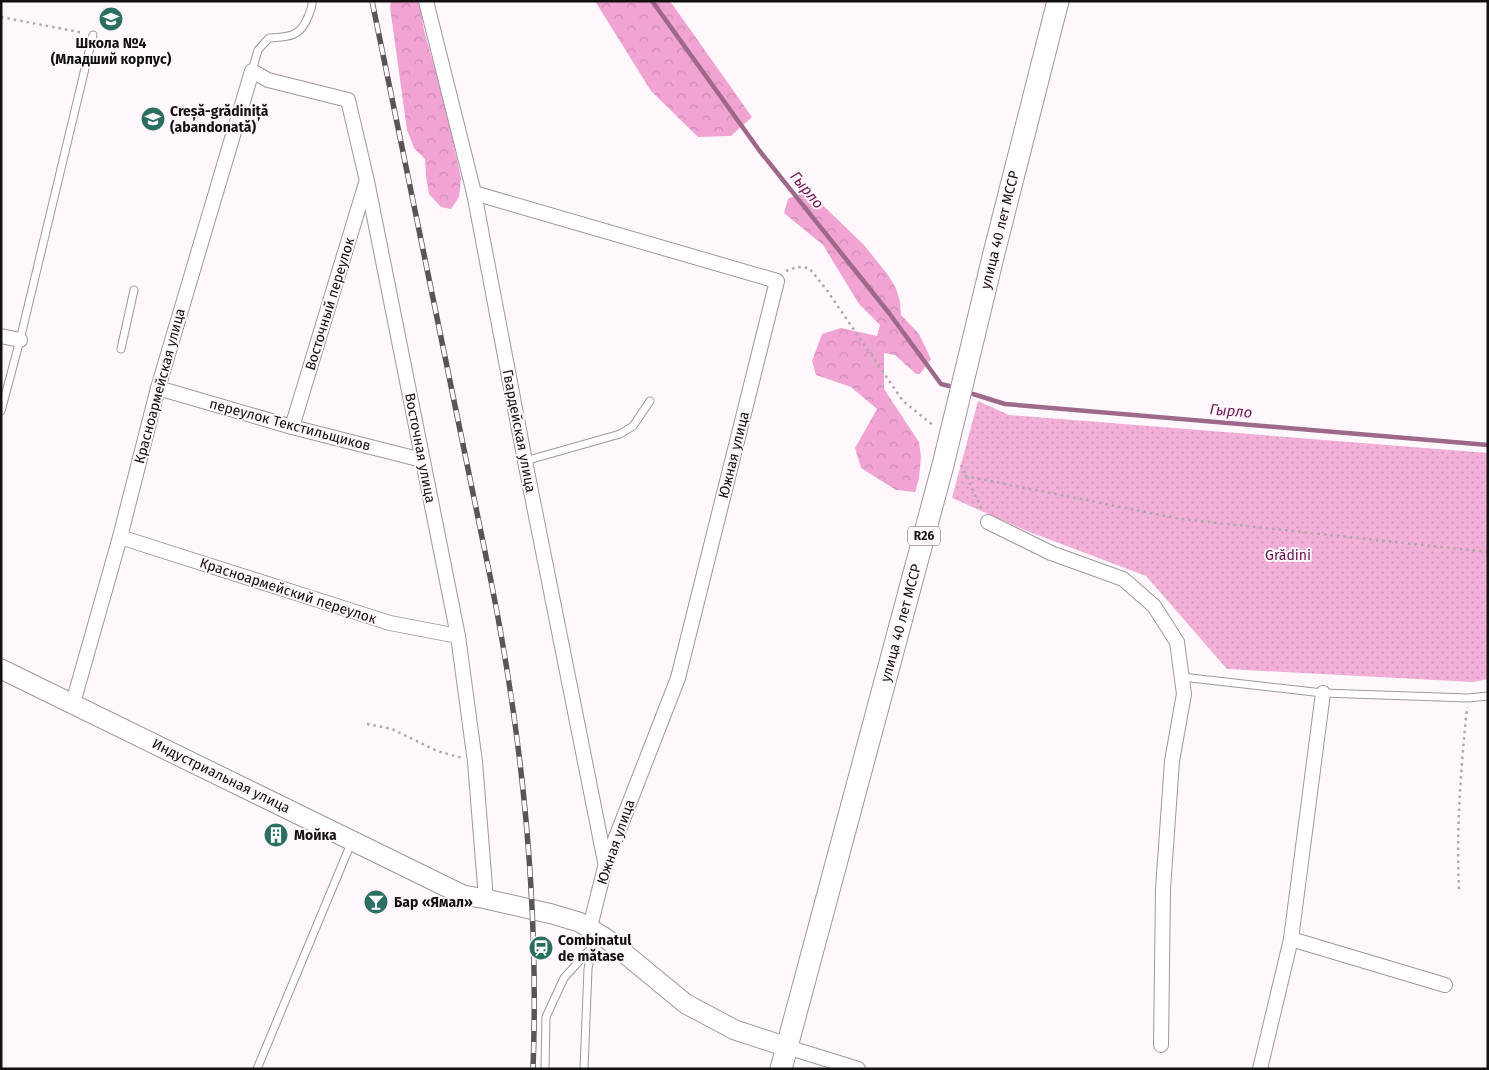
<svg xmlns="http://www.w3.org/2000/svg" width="1489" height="1070" font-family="'Fira Sans',sans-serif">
  <defs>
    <pattern id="green-dots" width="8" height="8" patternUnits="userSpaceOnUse" patternTransform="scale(1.25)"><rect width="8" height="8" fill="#f2afd8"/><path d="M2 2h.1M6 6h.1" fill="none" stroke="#cf96b8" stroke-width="1.8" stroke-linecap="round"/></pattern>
    <pattern id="forest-crowns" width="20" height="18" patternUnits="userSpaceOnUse" patternTransform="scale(1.25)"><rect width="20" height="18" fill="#f1a4d4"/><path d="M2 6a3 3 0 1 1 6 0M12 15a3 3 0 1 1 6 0" fill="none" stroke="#ce8cb5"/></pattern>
  </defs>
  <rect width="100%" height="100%" fill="#fef8fc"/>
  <polygon fill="url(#green-dots)" points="978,401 1009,415 1488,453 1488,679 1473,682 1227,669 1146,576 1027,531 952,498"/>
  <g fill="url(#forest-crowns)">
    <polygon points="391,1 419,1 424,30 446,109 461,178 459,197 451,209 441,207 429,194 426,176 425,159 414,148 407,130 390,7"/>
    <polygon points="595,1 670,1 752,117 731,136 698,137 651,91"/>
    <polygon points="807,190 864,245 888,275 896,288 900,302 901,315 919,334 931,359 920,374 916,374 895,355 884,353 884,389 919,442 921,457 919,478 915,492 896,490 861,468 855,448 877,409 851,387 816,375 812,361 822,334 841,328 877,336 880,325 859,304 823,245 784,213 788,199"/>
  </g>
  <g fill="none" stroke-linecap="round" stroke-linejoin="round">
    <g stroke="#9d6889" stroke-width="4.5">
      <polyline points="652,1 759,150 889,313 941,384 949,386"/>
      <polyline points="973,394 1005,404 1488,445"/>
    </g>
    <defs>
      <g id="lane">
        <path d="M 252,71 L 258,50 L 269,38 C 289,37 300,37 308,17 C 310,11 313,7 312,1"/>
        <polyline points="121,349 134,290"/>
        <polyline points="1,411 20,340 93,35"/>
        <polyline points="525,461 620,434 633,426 650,401"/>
        <polyline points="1182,677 1323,693 1468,698 1488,696"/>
        <polyline points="257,1069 352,841"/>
        <polyline points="545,1069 546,1017 564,978 592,947"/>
        <polyline points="584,1069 588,969 592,947 590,933"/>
      </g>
      <g id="street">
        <polyline points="426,1 474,193 525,461 605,862"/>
        <polyline points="474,193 777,281 678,678 606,863 590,927"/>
        <polyline points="1,336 20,340"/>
        <polyline points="158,388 292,427 422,460"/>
        <polyline points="292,427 366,183"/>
        <polyline points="988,522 1051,553 1123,579 1154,606 1177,642 1184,694 1172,761 1163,889 1161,1045"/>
        <polyline points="120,537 390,623 458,636"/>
        <polyline points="73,703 120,537 158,388 252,71 268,80 348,100 367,181 458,636 475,762 486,899"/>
        <polyline points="1291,939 1323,693"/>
        <polyline points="787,1047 858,1069"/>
        <polyline points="1260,1069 1291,939 1445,985"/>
      </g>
      <polyline id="secondary" points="1,669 463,895 486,899 552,914 579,922 607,939 686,1004 735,1030 787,1047"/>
      <polyline id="primary" points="781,1069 943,465 993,257 1058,1"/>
    </defs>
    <use href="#lane" stroke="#a0979c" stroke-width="9"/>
    <use href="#street" stroke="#a0979c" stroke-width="16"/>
    <use href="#secondary" stroke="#a0979c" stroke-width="21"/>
    <use href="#primary" stroke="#a0979c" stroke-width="23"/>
    <g stroke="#aea9ac" stroke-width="2.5" stroke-dasharray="2.5 4" stroke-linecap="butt">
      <polyline points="1,17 84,33"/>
      <polyline points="786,271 797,267 809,268 826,289 903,401 934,426"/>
      <polyline points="961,465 983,512"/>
      <polyline points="965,476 1181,519 1488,552"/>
      <polyline points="367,724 392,729 437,751 462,758"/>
      <path d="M 1459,889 C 1456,828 1461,768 1467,707"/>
    </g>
    <use href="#lane" stroke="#fff" stroke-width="7"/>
    <use href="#street" stroke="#fff" stroke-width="14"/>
    <use href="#secondary" stroke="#fff" stroke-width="19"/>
    <use href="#primary" stroke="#fff" stroke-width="21"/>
    <defs>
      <path id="rail" d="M 372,1 L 491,581 C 523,741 539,906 533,1069"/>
    </defs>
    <use href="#rail" stroke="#595557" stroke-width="5.5"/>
    <use href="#rail" stroke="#fef8fc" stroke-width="4" stroke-dasharray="11" stroke-linecap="butt"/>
  </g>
  <defs>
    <symbol id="school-disc" viewBox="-11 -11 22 22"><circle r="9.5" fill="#2b6f62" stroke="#fef8fc"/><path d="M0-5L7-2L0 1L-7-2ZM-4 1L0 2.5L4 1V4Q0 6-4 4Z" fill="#fff"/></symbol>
    <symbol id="building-disc" viewBox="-11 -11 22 22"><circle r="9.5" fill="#2b6f62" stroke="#fef8fc"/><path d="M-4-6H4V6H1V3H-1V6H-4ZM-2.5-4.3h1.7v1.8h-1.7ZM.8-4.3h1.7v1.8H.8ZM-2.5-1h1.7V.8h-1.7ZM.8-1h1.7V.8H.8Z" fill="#fff"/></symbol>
    <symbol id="bar-disc" viewBox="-11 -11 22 22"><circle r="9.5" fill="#2b6f62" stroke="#fef8fc"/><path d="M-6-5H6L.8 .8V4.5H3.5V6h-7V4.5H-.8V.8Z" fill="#fff"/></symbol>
    <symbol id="station-disc" viewBox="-11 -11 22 22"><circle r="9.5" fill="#2b6f62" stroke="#fef8fc"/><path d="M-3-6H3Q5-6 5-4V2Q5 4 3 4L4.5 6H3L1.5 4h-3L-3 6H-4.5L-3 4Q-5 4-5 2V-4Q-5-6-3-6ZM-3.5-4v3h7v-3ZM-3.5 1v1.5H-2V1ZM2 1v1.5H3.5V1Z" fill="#fff"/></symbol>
  </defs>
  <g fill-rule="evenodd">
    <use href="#school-disc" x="97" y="5" width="28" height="28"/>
    <use href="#school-disc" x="139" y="105" width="28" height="28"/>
    <use href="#building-disc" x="262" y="821" width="28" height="28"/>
    <use href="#bar-disc" x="362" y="888" width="28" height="28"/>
    <use href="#station-disc" x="527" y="934" width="28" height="28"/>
  </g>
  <g text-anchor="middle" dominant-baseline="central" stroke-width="4" stroke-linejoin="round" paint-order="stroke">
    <rect fill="#fef8fc" stroke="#5a5658" stroke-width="1" x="908" y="526.5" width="32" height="19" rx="4"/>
    <g font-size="12" font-weight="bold" fill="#131011">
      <text x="924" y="536">R26</text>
    </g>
    <g font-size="14" font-weight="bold" fill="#131011" stroke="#fef8fc" text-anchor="start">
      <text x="111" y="43" text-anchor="middle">Школа №4<tspan x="111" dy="16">(Младший корпус)</tspan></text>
      <text x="170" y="111">Creșă-grădiniță<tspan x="170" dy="16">(abandonată)</tspan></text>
      <text x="294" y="835">Мойка</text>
      <text x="394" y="902">Бар «Ямал»</text>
      <text x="558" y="940">Combinatul<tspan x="558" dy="16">de mătase</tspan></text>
    </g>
    <g font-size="14" fill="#131011" stroke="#fef8fc">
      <text transform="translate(1000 230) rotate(-76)">улица 40 лет МССР</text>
      <text transform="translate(330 304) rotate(-73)">Восточный переулок</text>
      <text transform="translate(160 386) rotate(-75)">Красноармейская улица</text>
      <text transform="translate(290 425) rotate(15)">переулок Текстильщиков</text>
      <text transform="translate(519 431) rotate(79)">Гвардейская улица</text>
      <text transform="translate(420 448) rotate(79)">Восточная улица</text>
      <text transform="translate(734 455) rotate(-76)">Южная улица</text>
      <text transform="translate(288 591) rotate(18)">Красноармейский переулок</text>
      <text transform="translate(901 623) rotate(-75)">улица 40 лет МССР</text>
      <text transform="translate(221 776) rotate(26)">Индустриальная улица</text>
      <text transform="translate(616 842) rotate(-71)">Южная улица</text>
    </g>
    <g font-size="14" fill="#670e4e" stroke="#fef8fc">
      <text x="1288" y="555">Grădini</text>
    </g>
    <g font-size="15" font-style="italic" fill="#6f1856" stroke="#fef8fc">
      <text transform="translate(807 190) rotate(51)">Гырло</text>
      <text transform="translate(1231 411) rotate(5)">Гырло</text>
    </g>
  </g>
  <rect width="1489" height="1070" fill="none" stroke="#131011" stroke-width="5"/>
</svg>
